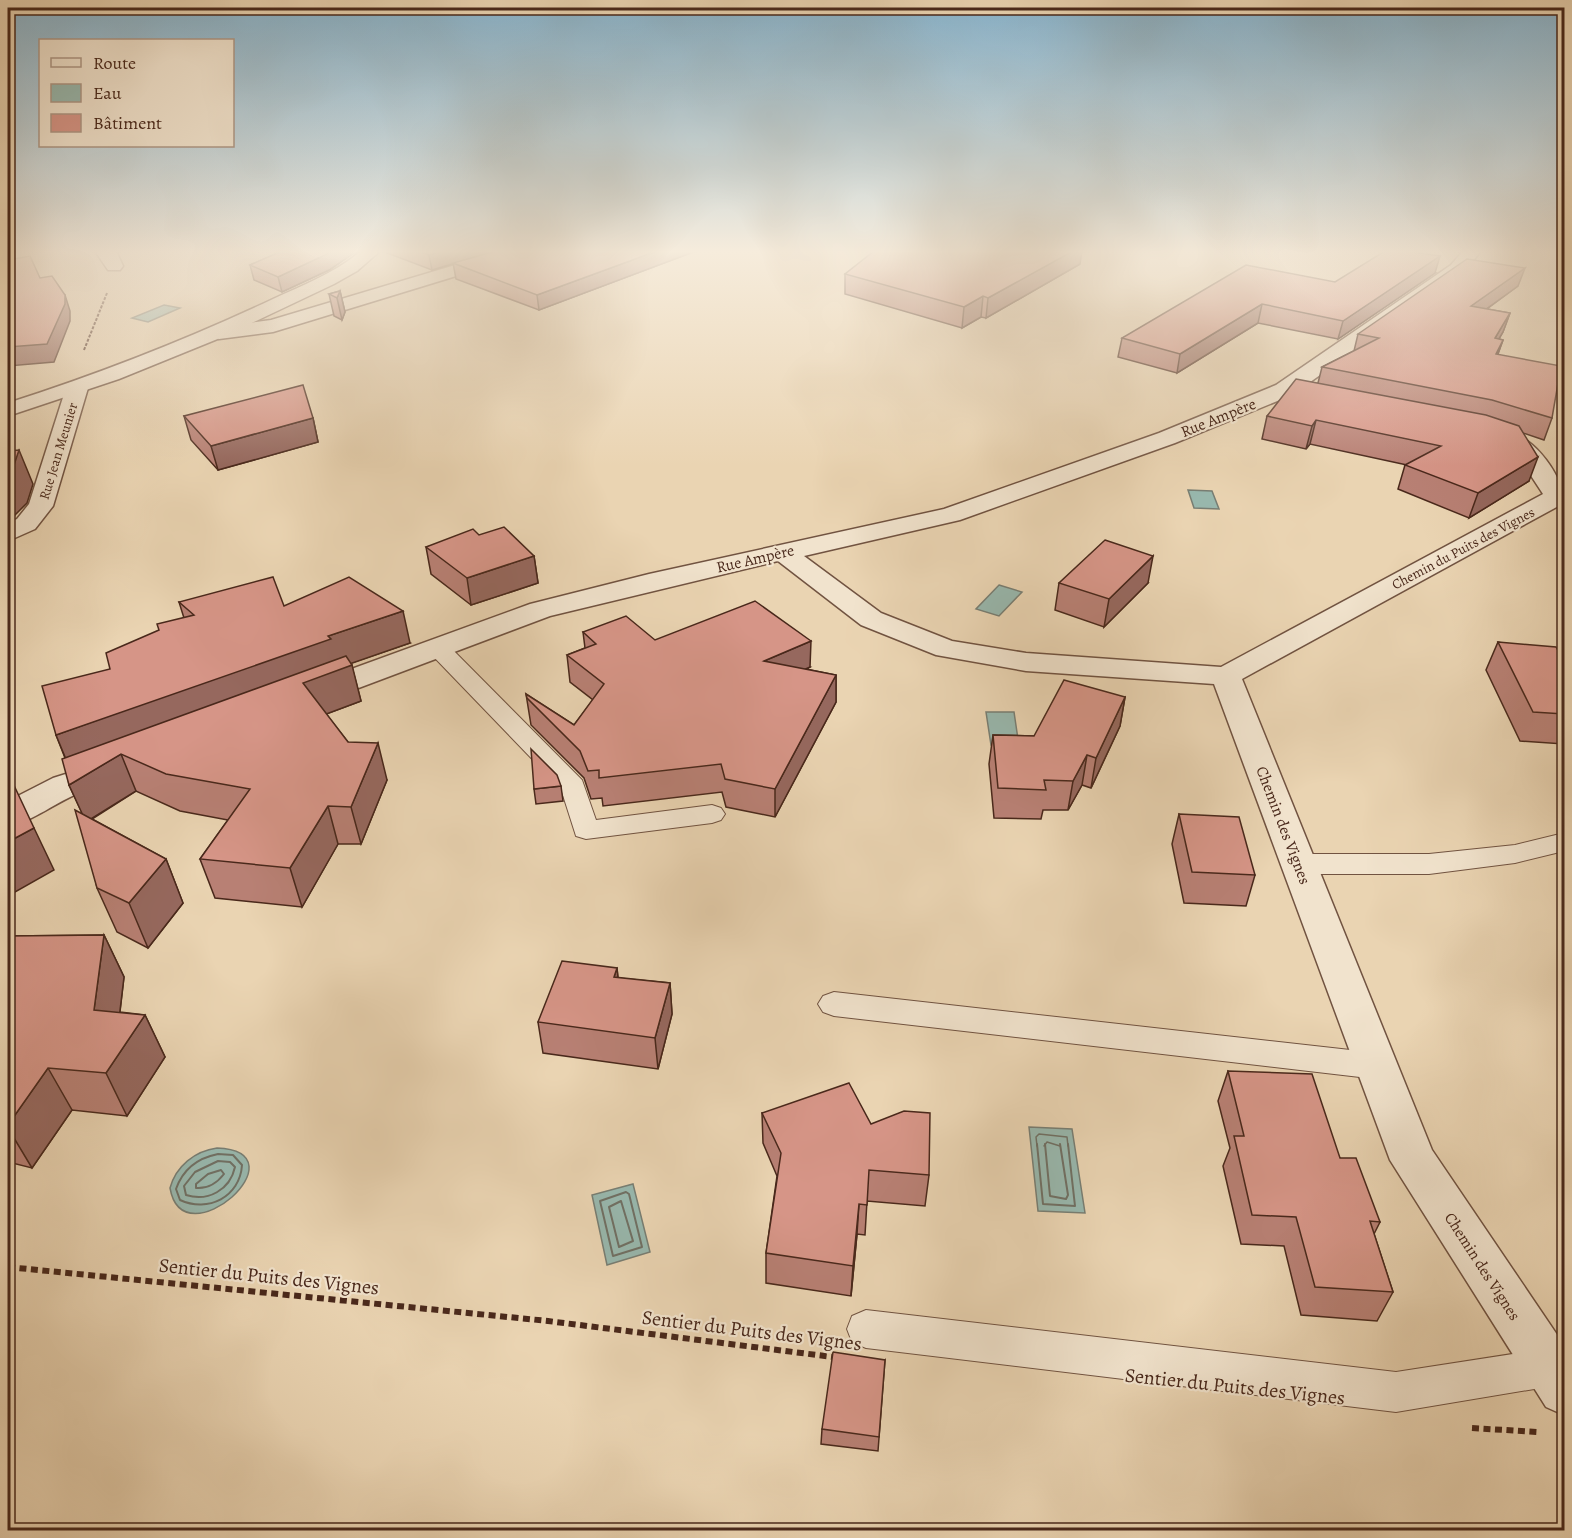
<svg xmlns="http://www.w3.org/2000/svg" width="1572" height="1538" font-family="Alegreya,serif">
<rect width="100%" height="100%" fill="#ead4b2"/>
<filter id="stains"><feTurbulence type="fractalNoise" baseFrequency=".00333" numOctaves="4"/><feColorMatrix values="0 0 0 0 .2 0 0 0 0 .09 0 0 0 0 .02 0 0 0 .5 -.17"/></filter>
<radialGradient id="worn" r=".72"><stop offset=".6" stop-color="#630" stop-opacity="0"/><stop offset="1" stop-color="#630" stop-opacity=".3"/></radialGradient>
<g fill="#98b8ae" stroke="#787e73" stroke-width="1.5">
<path d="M164,305L180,308L148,322L132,318Z"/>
<path d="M1188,490L1212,491L1219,509L1194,508Z"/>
<path d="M999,585L1022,592L999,616L976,609Z"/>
<path d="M986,712H1014L1019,746L991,745Z"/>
<path d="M1029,1127L1072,1129L1085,1213L1038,1211Z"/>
<path d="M217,1148C306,1152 183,1262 170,1188C176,1166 195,1151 217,1148Z"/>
<path d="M633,1184L650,1252L607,1265L592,1195Z"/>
</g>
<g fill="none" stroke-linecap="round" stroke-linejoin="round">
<g stroke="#707064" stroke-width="1.5">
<path d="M1037,1146L1036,1137L1039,1134L1067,1137L1068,1146"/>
<path d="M1044,1146L1047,1142L1060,1146"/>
</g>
<g stroke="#707064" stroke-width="2">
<path d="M1037,1144L1043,1204L1075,1206L1068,1144"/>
<path d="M1045,1144L1050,1196L1066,1199L1068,1195L1060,1144"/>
<path d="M218,1154L233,1155L242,1165C240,1197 208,1213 180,1200L176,1189C183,1169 198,1158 218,1154Z"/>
<path d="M218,1161L230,1162L235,1167C230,1190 208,1202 186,1195L184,1186L195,1172Z"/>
<path d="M221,1170L224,1174C217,1183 208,1189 196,1188V1184L208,1174Z"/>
<path d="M626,1192L629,1194L642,1247L613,1256L600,1201Z"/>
<path d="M621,1201L633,1241L619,1247L609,1207Z"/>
</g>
<g stroke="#715341" stroke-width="2">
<g id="service">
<path d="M438,641L446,643L582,780L596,820L712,805L721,808L725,814L721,820L712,823L586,839L576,836L561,789L430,653L427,648L430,643Z"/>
<path d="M1564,833V851L1515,863L1429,874H1299L1289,871L1285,864L1289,857L1299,854H1429L1515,845Z"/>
<path d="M834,992L1377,1053L1389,1057L1393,1066L1389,1075L1377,1079L834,1016L823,1012L818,1004L823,996Z"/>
<path d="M866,1310L1396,1372L1564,1346V1384L1396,1412L866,1348L852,1342L847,1329L852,1316Z"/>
</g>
</g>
<g stroke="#715341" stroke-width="3">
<g id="minor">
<path d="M95,251H116L123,266L120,270H108Z"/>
<path d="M502,251H528L525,255L273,332L219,339L209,333L219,327L271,320Z"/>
<path d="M1463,251H1481L1463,273L1292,395L1175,443L960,520L804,556L881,613L952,641L1026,653L1221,667L1543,494L1520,459L1491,437L1494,432C1526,424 1564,474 1564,503L1242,679L1432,1150L1564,1345V1415L1546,1407L1390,1160L1214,684L1026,671L936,655L861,625L778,561L550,616L324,701L313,703L302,701L298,694L302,687L530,604L649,574L944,509L1159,433L1276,385L1451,265Z"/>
<path d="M77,382L85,383L88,388L53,506L35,529L8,541V523L17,519L29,504L66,388L69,383Z"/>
<path d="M110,760L122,763L127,770C118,783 96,787 81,792C56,802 34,821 8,826V801L53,778Z"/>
</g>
</g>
<g stroke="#715341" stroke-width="3">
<path id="tertiary" d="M361,251H380L357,271L334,284L220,338L119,379L8,416V403C98,374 186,340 273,299C303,285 335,273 361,251Z"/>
</g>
<path stroke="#49281b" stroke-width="2" stroke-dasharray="3 1.5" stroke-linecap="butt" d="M84,350L107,293"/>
<g stroke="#49281b" stroke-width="6" stroke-dasharray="7 4.5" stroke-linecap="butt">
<path d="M8,1267L548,1321L833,1357"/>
<path d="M1472,1428L1537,1432"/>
</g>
<use href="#service" fill="#f1e3cd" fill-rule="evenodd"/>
<use href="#minor" fill="#f1e3cd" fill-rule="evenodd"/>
<use href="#tertiary" fill="#f1e3cd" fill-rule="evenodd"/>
</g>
<g fill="#b88074" stroke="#49281b" stroke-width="1.5">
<path d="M282,251H357L329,270L282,292L254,280L250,265Z"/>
<path d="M382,251H495L432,270Z"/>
<path d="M496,251H696L539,310L456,279L453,263Z"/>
<path d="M1080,264L986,318L981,317L962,328L845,294V274Z"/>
<path d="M1435,273L1338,339L1258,323L1177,373L1118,357L1122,338L1335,282Z"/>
<path d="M1518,286L1487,309L1510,313L1503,332L1499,339L1503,340L1498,354L1552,418L1544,440L1523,433L1529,481L1469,518L1398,489L1405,465H1407L1310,444L1306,449L1262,439L1267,416L1318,383L1322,367L1354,351L1358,334Z"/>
<path d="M340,291L345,312L342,320L334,316L329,294Z"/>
<path d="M184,416L313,418L318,442L218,470L191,440Z"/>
<path d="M479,535L534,556L538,583L471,605L431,574L426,547Z"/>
<path d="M1059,583H1148L1104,627L1055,610Z"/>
<path d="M179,602L284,606L410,643L351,663L361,701L326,714L348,742L387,780L361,844H338L302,907L215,898L200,859L228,820L180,811L136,791L92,819L166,859L183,903L148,948L117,932L97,888L82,813L69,785L65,758L56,735L159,630L184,618Z"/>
<path d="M583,632L655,640L810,667L806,669L836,675V702L775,817L726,807L722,792L603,806L602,798L591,799L584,778L531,725L526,694L574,725L593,700L570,682L567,655L585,648Z"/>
<path d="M1498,642L1564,661V744L1520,741L1486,670Z"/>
<path d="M1125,697L1120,726L1091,788L1082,785L1068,810H1043L1041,819L994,818L989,764L993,735L1034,736Z"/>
<path d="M561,786L563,801L536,804L534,789Z"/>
<path d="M1179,814L1255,875L1246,906L1184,903L1172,844Z"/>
<path d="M104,935L124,977L120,1012L145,1015L165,1057L127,1116L72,1110L32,1168L8,1162V936Z"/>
<path d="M617,968L618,978L670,983L672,1014L658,1069L543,1053L538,1022Z"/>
<path d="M1228,1071L1340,1158L1380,1222L1374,1234L1393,1292L1377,1321L1301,1315L1284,1246L1241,1244L1223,1166L1230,1148L1218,1101Z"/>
<path d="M762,1113L871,1124L929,1175L925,1206L867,1201L865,1235L857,1234L851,1296L766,1283V1253L777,1176L763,1143Z"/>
<path d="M885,1360L878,1451L821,1444L822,1429Z"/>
</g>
<g fill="#96685e" stroke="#49281b" stroke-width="1.5">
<path d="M332,251H357L329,270L282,292L278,277Z"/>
<path d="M443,251H495L432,270L429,255Z"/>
<path d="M657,251H696L539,310L537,295Z"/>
<path d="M1073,251H1082L1080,264L986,318L988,298Z"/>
<path d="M1440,256L1435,273L1338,339L1343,321Z"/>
<path d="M1525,268L1518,286L1464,325L1471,306Z"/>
<path d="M340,291L345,312L342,320L337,298Z"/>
<path d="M65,295L70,311V321L54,362L8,366V347Z"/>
<path d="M983,296L981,317L962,328L964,307Z"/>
<path d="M1262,304L1258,323L1177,373L1180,354Z"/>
<path d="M1510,313L1503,332L1488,357L1495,338Z"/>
<path d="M1503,340L1496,359V354Z"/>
<path d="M313,418L318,442L218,470L211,446Z"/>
<path d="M1316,420L1310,444L1306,449L1312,426Z"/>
<path d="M19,450L33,484L27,503L8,522V473Z"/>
<path d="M1538,457L1529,481L1469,518L1478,493Z"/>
<path d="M534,556L538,583L471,605L467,578Z"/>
<path d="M1153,556L1148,583L1104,627L1109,599Z"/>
<path d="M403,611L410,643L338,668L352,665L361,701L313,719L303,684L70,769L56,735L328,636Z"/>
<path d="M811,641L810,667L765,688L764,661Z"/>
<path d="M836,675V702L775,817V789Z"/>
<path d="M1125,697L1120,726L1091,788L1096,758Z"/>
<path d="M378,743L387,780L361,844L351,807Z"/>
<path d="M121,754L136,791L86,822L69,785Z"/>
<path d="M1087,755L1082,785L1068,810L1073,781Z"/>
<path d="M328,806L338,844L302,907L290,868Z"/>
<path d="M34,828L54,870L8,896V842Z"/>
<path d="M166,859L183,903L148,948L129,903Z"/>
<path d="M104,935L124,977L115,1052L94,1010Z"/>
<path d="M617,968L620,999L614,977Z"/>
<path d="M670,983L672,1014L658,1069L655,1038Z"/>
<path d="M145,1015L165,1057L127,1116L106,1073Z"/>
<path d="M48,1068L72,1110L32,1168L8,1128V1125Z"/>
<path d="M859,1204L857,1234L851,1296L853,1266Z"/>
</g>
<g fill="#d69587" stroke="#49281b" stroke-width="1.5">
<path d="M282,251H332L325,255L278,277L250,265Z"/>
<path d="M419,251H443L429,255Z"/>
<path d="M496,251H657L537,295L453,263Z"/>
<path d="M874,251H1073L988,298L983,296L964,307L845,274Z"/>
<path d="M1385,251H1404L1440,256L1343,321L1262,304L1180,354L1122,338L1246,265L1335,282Z"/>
<path d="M30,256L40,278L52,276L65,295V304L47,344L8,347V260Z"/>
<path d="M1467,259L1525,268L1471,306L1510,313L1495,338L1503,340L1496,354L1561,366L1552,418L1492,400L1322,367L1379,338L1358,334Z"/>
<path d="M340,291L337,298L329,294Z"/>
<path d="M1296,379L1486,415L1519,426L1538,457L1478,493L1405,465L1441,446L1316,420L1312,426L1267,416Z"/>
<path d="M303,385L313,418L211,446L184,416Z"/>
<path d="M19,450L13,468L8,473V451Z"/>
<path d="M504,527L534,556L467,578L426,547L473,529L479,535Z"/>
<path d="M1105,540L1153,556L1109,599L1059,583Z"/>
<path d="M273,577L284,606L349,577L403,611L328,636L331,639L56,735L42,686L110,669L106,653L159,630L157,624L194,615L179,602Z"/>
<path d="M755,601L811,641L764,661L836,675L775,789L725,779L721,764L599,778V770L588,771L580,751L527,698L526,694L574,725L604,684L567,655L596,644L583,632L626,616L655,640Z"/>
<path d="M1498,642L1556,647L1564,661V714L1533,712Z"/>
<path d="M346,656L352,665L303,683L348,742L378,743L351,807L328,806L290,868L200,859L250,789L166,774L121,754L69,785L62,759Z"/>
<path d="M1064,680L1125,697L1096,758L1087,755L1073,781L1044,780L1046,790L998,788L993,735L1034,736Z"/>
<path d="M531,749L557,775L561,786L534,789Z"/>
<path d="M11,779L34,828L8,842V780Z"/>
<path d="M75,810L166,859L129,903L97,888Z"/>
<path d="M1179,814L1239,817L1255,875L1192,872Z"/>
<path d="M104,935L94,1010L145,1015L106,1073L48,1068L8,1125V936Z"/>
<path d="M562,961L617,968L614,977L670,983L655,1038L538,1022Z"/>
<path d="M1228,1071L1312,1074L1340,1158H1356L1380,1222L1370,1221L1393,1292L1315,1287L1296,1217L1252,1215L1234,1136H1244Z"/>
<path d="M849,1083L871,1124L904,1111L930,1113L929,1175L869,1170L867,1205L859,1204L853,1266L766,1253L781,1153L762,1113Z"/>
<path d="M833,1352L885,1360L879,1437L822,1429Z"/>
</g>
<linearGradient id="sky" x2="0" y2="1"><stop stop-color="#88b6d1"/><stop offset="0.54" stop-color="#f6ecdc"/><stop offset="1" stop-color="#f6ecdc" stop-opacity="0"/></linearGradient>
<rect width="1572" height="466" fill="url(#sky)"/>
<g text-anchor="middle" stroke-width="4.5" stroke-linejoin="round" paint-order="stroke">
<g font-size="14" fill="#49281b" stroke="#f1e3cd">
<text transform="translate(58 451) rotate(-73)" y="5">Rue Jean Meunier</text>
<text transform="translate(1463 548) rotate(-28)" y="5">Chemin du Puits des Vignes</text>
</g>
<g font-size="16" fill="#49281b" stroke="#f1e3cd">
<text transform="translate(1218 417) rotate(-22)" y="6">Rue Ampère</text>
<text transform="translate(755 558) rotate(-13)" y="6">Rue Ampère</text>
<text transform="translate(1284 825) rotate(69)" y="6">Chemin des Vignes</text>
<text transform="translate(1483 1266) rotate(57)" y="6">Chemin des Vignes</text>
</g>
<g font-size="20" fill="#49281b" stroke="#f1e3cd">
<text transform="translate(269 1276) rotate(6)" y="7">Sentier du Puits des Vignes</text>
<text transform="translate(752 1330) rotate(7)" y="7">Sentier du Puits des Vignes</text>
<text transform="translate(1235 1386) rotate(6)" y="7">Sentier du Puits des Vignes</text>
</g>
</g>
<rect width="1572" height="1538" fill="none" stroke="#ead4b2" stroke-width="30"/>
<rect x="9" y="9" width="1554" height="1520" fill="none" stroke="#49281b" stroke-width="3"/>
<rect x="15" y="15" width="1542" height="1508" fill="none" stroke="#49281b" stroke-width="1.5"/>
<rect x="39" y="39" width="195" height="108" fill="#f1e3cd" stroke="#ae9886" stroke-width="1.5"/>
<rect x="51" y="58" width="30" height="9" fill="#f1e3cd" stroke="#ae9886" stroke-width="1.5"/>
<text x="93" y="69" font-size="18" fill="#49281b">Route</text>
<rect x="51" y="84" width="30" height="18" fill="#98b8ae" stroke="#ae9886" stroke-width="1.5"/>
<text x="93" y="99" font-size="18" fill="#49281b">Eau</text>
<rect x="51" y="114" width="30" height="18" fill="#d69587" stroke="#ae9886" stroke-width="1.5"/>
<text x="93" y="129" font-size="18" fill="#49281b">Bâtiment</text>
<rect width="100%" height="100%" filter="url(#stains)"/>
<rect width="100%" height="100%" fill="url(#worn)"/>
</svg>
